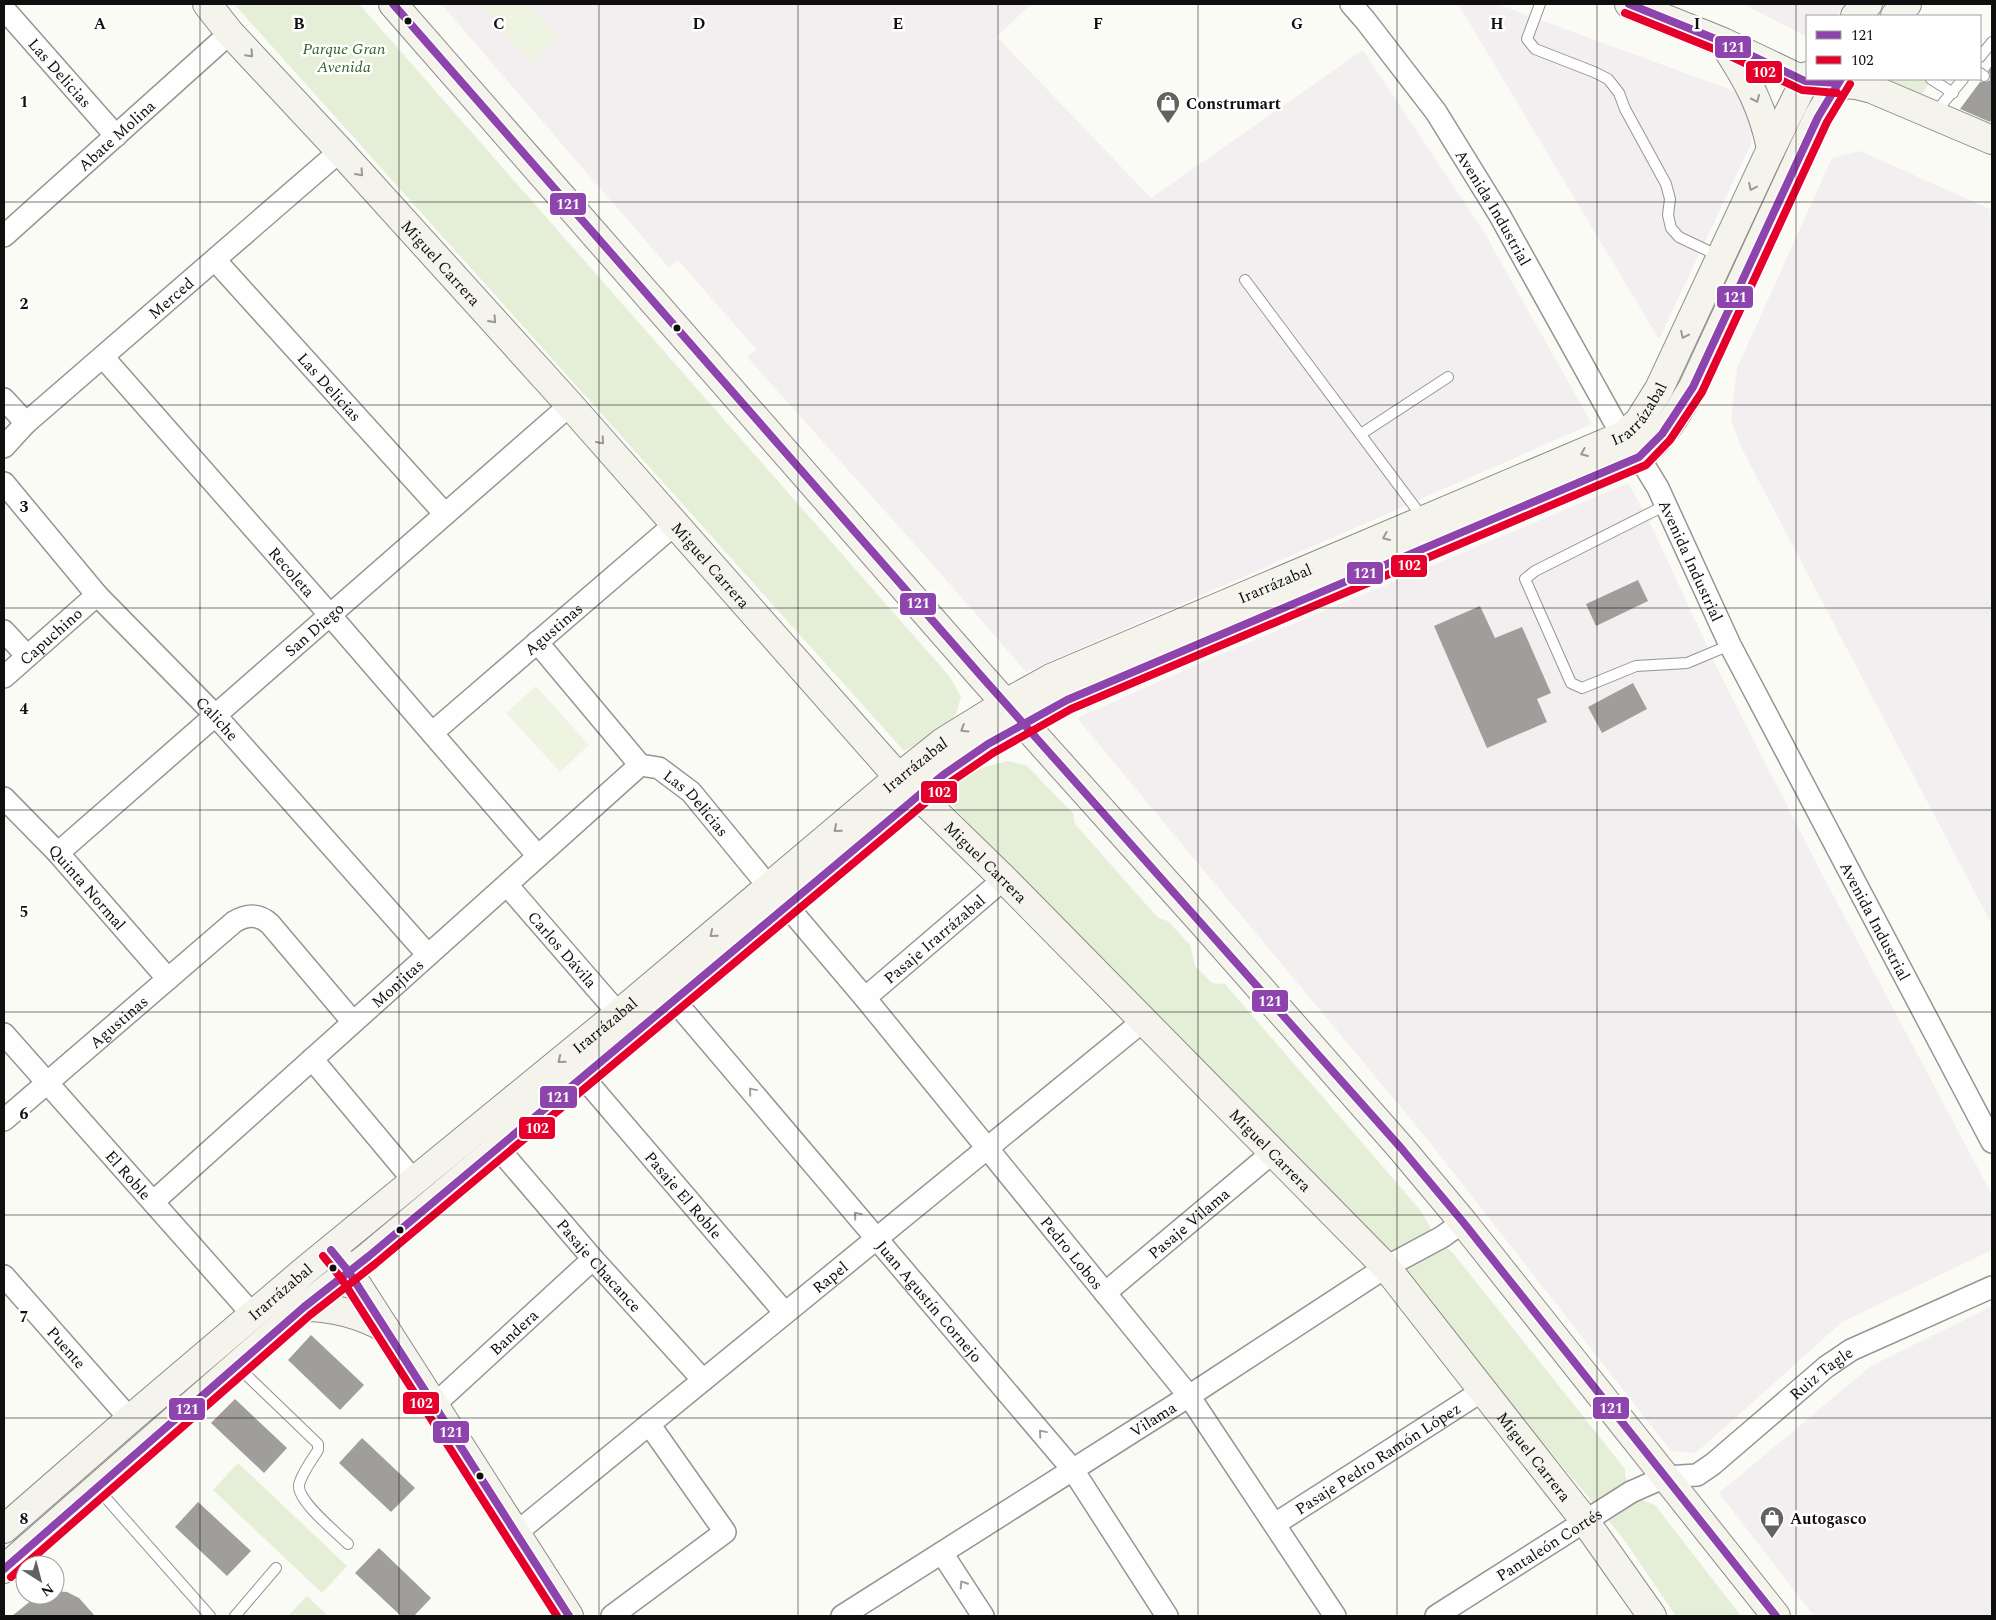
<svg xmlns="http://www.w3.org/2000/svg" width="1996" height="1620" font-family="Spectral,serif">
<rect width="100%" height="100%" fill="#fbfbf6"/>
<g fill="#f3eff1">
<path d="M441,4H1031L997,37L1151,198L1363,50L1481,227L1592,424L1026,672L934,566L747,357L756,349L678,260L669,268Z"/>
<path d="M1458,4H1497L1745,95L1752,129L1751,144L1659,339Z"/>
<path d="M1743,4H1847L1835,16H1807V37Z"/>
<path d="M1860,151L1992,210V925L1742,449L1731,420L1737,368L1832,158Z"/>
<path d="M1628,483L1646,514L1720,674L1822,874L1992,1195V1250L1842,1322L1696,1453L1671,1451L1428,1140L1077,718L1212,658Z"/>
<path d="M1992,1306V1616H1814L1719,1493L1871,1366Z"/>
</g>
<g fill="#e5efd7">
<path d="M234,4H359L950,677L961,697L956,714L945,728L904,751Z"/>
<path d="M1875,79H1926L1930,81L1920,98Z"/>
<path d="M1007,761L1026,765L1073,813L1075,824L1158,918L1168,921L1190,945L1195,966L1212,983L1225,984L1421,1211L1438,1241L1453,1253L1625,1469V1477L1644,1501L1655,1505L1741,1616H1676L1622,1537L1391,1263L1148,1016L945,798L951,784L975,770Z"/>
<path d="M238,1463L347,1566L322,1593L213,1490Z"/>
<path d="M307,1596L328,1616H288Z"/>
</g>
<g fill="#eef4e1">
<path d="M488,4H529L559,38L530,64L482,8Z"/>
<path d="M536,686L589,745L560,772L506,713Z"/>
</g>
<g fill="#9f9e9b">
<path d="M1992,65V119L1990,122L1960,109L1980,82H1986L1990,80V74L1988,71Z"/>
<path d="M1638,580L1648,601L1596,626L1586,604Z"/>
<path d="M1480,606L1495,638L1522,627L1551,693L1537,699L1547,722L1487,748L1434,626Z"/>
<path d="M1633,683L1647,709L1602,733L1588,707Z"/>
<path d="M311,1335L364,1385L340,1410L288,1360Z"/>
<path d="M235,1399L287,1448L264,1473L211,1423Z"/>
<path d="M362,1438L415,1488L391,1512L339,1463Z"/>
<path d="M198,1502L251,1551L227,1576L175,1527Z"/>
<path d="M379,1548L431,1598L414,1616H401L355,1573Z"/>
<path d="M55,1591L67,1592L79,1598L95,1616H12L38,1595H55Z"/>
</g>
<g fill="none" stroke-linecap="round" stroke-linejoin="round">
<g stroke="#959593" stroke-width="12">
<g id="lane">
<path d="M1540,4L1527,39L1535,49L1594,72L1608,79L1619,93L1625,109L1666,184L1670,199L1668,215L1671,228L1679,237L1719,256"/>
<path d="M1980,57L1992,42"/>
<path d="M1980,73L1984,76"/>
<path d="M1931,79L1953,93"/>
<path d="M1934,114L1963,79"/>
<path d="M1245,280L1423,518"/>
<path d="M1361,434L1448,377"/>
<path d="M1666,505L1535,571L1525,579L1571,683L1582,688L1636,666L1687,663L1730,645"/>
<path d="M237,1366L318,1444V1450C312,1460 301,1474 299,1485C297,1501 336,1532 348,1544"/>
<path d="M97,1488L210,1616"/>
<path d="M235,1616L276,1568"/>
</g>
</g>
<g stroke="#959593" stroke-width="24">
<g id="street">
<path id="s1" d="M1351,4L1365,20L1436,112L1499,214L1614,421L1639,457L1658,488L1730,645L1992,1142"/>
<path id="s2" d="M4,9L116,136"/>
<path id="s3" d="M4,236L230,33"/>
<path id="s4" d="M215,260L445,514"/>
<path id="s5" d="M103,357L330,615L538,856"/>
<path d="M4,399L26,423"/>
<path id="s6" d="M4,447L26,423L340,151"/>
<path id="s7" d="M4,483L97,595L216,716L428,955"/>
<path d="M4,631L27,656"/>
<path id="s8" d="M537,642L640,765L659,768L691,792L769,887"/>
<path id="s9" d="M4,677L97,595"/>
<path id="s10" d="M432,733L675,524"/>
<path id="s11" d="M4,798L58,853L168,979"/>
<path id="s12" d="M58,853L570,405"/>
<path id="s13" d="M507,885L618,1013"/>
<path id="s14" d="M787,906L865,998L1189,1396L1335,1616"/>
<path id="s15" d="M865,998L1004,879"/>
<path id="s16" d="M674,1000L1073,1470L1167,1616"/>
<path id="s17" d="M4,1034L253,1315"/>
<path d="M312,1059L414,1181"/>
<path id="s18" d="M583,1077L785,1313"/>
<path id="s19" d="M4,1120L234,922C247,914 259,914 270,924L353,1022"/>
<path id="s20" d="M498,1148L593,1259L703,1380"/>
<path id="s21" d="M153,1202L640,765"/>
<path id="s22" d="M4,1276L130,1419"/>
<path id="s23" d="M1105,1293L1272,1153"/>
<path id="s24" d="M434,1405L593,1259"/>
<path id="s25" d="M1275,1524L1482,1391"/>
<path id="s26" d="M516,1533L1143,1021"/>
<path d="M942,1553L983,1616"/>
<path d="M612,1616L725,1532L649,1424"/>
<path id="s27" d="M842,1616L1189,1396L1386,1267L1442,1237L1463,1222"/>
<path id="s28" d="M1436,1616L1631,1492L1665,1477L1697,1475L1713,1464L1826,1367L1851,1350L1992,1287"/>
</g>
</g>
<g stroke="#8c8c8a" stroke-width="30">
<g id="secondary">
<path id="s29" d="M207,4L230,33L340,151L570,405L892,770L1004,879L1386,1267L1585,1521L1652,1616"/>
<path d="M393,4L982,677L1200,920L1401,1148L1463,1222L1776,1616"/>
<path d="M1629,4L1723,42L1805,81L1856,85L1872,89L1992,140"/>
<path d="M1855,16L1868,4"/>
<path d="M1895,16L1907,4"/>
<path d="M1724,44C1747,79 1763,107 1771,149"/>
<path d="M338,1258L349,1272L569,1616"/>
<path d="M304,1307C334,1307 359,1314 385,1328"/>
<path id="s30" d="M4,1529L130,1419L303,1272L629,1005L899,777L943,742L1006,703L1051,678L1624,435L1639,421L1659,389L1771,149L1807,76"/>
<path d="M4,1569L304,1307L369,1256L943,775C982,745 1024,723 1067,700L1639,457C1663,438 1677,414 1693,387L1818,117L1841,79"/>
</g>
</g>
<use href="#lane" stroke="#fefefe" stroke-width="10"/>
<use href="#street" stroke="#fefefe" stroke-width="21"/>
<use href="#secondary" stroke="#f4f3ec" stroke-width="28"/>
<g stroke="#fff" stroke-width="11">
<g id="bus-1">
<path d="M393,4L982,677L1401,1148L1463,1222L1776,1616"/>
<path d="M1629,4L1723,42L1805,81L1838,83"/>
<path d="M331,1250L349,1272L569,1616"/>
<path d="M4,1569L304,1307L369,1256L943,775L988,744L1067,700L1639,457L1662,434L1693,387L1818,117L1841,79"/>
</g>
</g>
<g stroke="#fff" stroke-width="11">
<g id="bus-2">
<path d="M1625,13L1719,51L1802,90L1837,93"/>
<path d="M323,1256L341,1278L557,1616"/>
<path d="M11,1577L310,1315L375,1264L949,783L993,753L1071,709L1646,465L1670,440L1702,392L1827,122L1850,84"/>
</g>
</g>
<use href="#bus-1" stroke="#8e44ad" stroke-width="8"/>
<use href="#bus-2" stroke="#e4002b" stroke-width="8"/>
</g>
<defs><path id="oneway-chevron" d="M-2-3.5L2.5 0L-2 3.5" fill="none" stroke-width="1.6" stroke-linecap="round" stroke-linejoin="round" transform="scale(1.25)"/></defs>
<g stroke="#989894">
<use href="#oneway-chevron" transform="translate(250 54) rotate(47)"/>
<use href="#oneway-chevron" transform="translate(1756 99) rotate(66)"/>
<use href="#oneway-chevron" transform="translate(360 173) rotate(48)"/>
<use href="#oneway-chevron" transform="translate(1752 187) rotate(115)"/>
<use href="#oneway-chevron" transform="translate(493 320) rotate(48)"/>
<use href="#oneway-chevron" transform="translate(1684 335) rotate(115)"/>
<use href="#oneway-chevron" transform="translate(601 441) rotate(49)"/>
<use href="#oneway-chevron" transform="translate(1584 453) rotate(157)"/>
<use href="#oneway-chevron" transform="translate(1386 537) rotate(157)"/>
<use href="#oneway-chevron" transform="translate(964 729) rotate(148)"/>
<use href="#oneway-chevron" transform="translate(837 829) rotate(140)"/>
<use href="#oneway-chevron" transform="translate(713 934) rotate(140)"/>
<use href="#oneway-chevron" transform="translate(561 1060) rotate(141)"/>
</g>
<g stroke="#9e9e9e">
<use href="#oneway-chevron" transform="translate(752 1091) rotate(-130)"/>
<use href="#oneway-chevron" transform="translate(857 1215) rotate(-130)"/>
<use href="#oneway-chevron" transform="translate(1042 1433) rotate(-130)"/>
<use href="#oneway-chevron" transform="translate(963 1584) rotate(-123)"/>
</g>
<path fill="none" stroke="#0f0f0f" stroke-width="1" stroke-opacity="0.55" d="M200,4V1616M399,4V1616M599,4V1616M798,4V1616M998,4V1616M1198,4V1616M1397,4V1616M1597,4V1616M1796,4V1616M4,202H1992M4,405H1992M4,608H1992M4,810H1992M4,1012H1992M4,1215H1992M4,1418H1992"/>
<defs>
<g id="shop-pin" transform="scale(1.25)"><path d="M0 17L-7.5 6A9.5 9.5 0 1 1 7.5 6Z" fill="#626260" stroke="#fff"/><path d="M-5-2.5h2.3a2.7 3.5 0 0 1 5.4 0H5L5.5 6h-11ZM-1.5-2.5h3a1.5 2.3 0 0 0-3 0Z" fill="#fff"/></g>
</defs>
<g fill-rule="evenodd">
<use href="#shop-pin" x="1168" y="103"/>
<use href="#shop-pin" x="1772" y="1518"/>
</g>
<g fill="#0f0f0f" stroke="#fff" stroke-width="2">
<circle cx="408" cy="21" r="4.5"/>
<circle cx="677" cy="328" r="4.5"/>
<circle cx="400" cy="1230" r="4.5"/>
<circle cx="333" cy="1268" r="4.5"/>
<circle cx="480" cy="1476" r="4.5"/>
</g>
<g text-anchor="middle" stroke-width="5" stroke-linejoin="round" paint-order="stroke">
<g font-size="16" font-style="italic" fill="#316225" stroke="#fff">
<text x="344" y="54">Parque Gran<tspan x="344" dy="18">Avenida</tspan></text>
</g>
<g font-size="16" fill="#0f0f0f" stroke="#fff">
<text dy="6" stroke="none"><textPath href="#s2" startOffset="85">Las Delicias</textPath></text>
<text dy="6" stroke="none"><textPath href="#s3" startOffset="151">Abate Molina</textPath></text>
<text dy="6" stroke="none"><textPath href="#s1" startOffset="249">Avenida Industrial</textPath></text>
<text dy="6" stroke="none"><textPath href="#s29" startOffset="349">Miguel Carrera</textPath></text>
<text dy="6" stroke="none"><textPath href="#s6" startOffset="224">Merced</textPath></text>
<text dy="6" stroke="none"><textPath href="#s4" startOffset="171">Las Delicias</textPath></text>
<text dy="6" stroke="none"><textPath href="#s30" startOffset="1999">Irarrázabal</textPath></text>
<text dy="6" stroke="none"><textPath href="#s1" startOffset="654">Avenida Industrial</textPath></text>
<text dy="6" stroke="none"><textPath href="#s29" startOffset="754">Miguel Carrera</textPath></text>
<text dy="6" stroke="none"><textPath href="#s5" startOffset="286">Recoleta</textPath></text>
<text dy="6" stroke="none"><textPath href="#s30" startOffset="1594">Irarrázabal</textPath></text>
<text dy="6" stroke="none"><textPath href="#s12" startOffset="340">San Diego</textPath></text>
<text dy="6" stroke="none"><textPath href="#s10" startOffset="160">Agustinas</textPath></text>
<text dy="6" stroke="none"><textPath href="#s9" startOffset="62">Capuchino</textPath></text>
<text dy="6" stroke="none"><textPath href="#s7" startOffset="318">Caliche</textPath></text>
<text dy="6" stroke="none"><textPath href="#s30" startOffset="1189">Irarrázabal</textPath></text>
<text dy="6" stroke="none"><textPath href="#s8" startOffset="231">Las Delicias</textPath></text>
<text dy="6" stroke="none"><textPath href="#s29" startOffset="1159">Miguel Carrera</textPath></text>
<text dy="6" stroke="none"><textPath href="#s11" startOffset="122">Quinta Normal</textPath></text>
<text dy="6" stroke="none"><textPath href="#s1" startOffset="1059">Avenida Industrial</textPath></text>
<text dy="6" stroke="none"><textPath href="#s15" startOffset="91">Pasaje Irarrázabal</textPath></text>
<text dy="6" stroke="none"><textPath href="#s13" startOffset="85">Carlos Dávila</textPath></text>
<text dy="6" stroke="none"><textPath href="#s21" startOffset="328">Monjitas</textPath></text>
<text dy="6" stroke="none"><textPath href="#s19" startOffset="151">Agustinas</textPath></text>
<text dy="6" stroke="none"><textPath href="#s30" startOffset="784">Irarrázabal</textPath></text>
<text dy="6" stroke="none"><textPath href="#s29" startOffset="1564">Miguel Carrera</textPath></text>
<text dy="6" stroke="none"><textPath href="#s17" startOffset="188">El Roble</textPath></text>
<text dy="6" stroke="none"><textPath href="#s18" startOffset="155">Pasaje El Roble</textPath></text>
<text dy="6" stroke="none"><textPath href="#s23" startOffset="109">Pasaje Vilama</textPath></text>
<text dy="6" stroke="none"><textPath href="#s14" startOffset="449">Pedro Lobos</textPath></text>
<text dy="6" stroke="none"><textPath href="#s20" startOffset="155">Pasaje Chacance</textPath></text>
<text dy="6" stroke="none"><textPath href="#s26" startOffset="405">Rapel</textPath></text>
<text dy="6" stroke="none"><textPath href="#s30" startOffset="364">Irarrázabal</textPath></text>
<text dy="6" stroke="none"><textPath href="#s16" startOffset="395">Juan Agustín Cornejo</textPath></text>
<text dy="6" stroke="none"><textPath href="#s24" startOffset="108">Bandera</textPath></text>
<text dy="6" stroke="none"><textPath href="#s22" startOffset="95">Puente</textPath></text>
<text dy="6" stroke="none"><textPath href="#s28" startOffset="461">Ruiz Tagle</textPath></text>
<text dy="6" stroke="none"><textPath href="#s27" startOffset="368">Vilama</textPath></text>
<text dy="6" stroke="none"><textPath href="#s29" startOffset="1969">Miguel Carrera</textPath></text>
<text dy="6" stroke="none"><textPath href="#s25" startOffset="122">Pasaje Pedro Ramón López</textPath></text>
<text dy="6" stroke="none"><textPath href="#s28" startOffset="134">Pantaleón Cortés</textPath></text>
</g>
<g font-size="16" font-weight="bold" fill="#0f0f0f" stroke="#fff" text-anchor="start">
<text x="1186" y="109">Construmart</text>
<text x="1790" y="1524">Autogasco</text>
</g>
</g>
<g font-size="16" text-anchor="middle" font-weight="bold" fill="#0f0f0f" stroke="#fff" stroke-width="5" stroke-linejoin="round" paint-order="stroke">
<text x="100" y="29">A</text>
<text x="299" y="29">B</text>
<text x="499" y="29">C</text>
<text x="699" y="29">D</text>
<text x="898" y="29">E</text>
<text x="1098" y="29">F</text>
<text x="1297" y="29">G</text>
<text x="1497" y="29">H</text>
<text x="1697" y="29">I</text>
<text x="24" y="107">1</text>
<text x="24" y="309">2</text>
<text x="24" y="512">3</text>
<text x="24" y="714">4</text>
<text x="24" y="917">5</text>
<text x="24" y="1119">6</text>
<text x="24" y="1322">7</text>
<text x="24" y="1524">8</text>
</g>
<g stroke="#fff" stroke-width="2">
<rect x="1714" y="35" width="38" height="24" rx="5" fill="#8e44ad"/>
<rect x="1745" y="60" width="38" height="24" rx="5" fill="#e4002b"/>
<rect x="549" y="192" width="38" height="24" rx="5" fill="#8e44ad"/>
<rect x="1716" y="285" width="38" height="24" rx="5" fill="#8e44ad"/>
<rect x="1390" y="554" width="38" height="24" rx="5" fill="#e4002b"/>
<rect x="1346" y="561" width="38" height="24" rx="5" fill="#8e44ad"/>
<rect x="899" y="592" width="38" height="24" rx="5" fill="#8e44ad"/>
<rect x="920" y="780" width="38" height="24" rx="5" fill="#e4002b"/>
<rect x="1251" y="989" width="38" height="24" rx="5" fill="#8e44ad"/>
<rect x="539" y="1085" width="39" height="24" rx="5" fill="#8e44ad"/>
<rect x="518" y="1116" width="38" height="24" rx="5" fill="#e4002b"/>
<rect x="402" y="1391" width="38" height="24" rx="5" fill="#e4002b"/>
<rect x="1592" y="1396" width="38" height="24" rx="5" fill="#8e44ad"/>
<rect x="168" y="1397" width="38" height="24" rx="5" fill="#8e44ad"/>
<rect x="432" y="1420" width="38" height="24" rx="5" fill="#8e44ad"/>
</g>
<g font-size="14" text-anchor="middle" font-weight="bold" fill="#fff">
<text x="1733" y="52">121</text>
<text x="1764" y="77">102</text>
<text x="568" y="209">121</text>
<text x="1735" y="302">121</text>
<text x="1409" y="570">102</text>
<text x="1365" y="578">121</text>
<text x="918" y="608">121</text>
<text x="939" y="797">102</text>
<text x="1270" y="1006">121</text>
<text x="558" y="1102">121</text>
<text x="537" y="1133">102</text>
<text x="421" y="1408">102</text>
<text x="1611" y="1413">121</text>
<text x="187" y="1414">121</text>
<text x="451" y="1437">121</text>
</g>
<rect width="1996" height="1620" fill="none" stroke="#0f0f0f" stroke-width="10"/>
<rect x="1806" y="15" width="175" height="65" fill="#ffffff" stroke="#9f9f9f"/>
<rect x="1816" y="31" width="25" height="8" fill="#8e44ad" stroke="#9f9f9f"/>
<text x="1851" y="40" font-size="15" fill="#0f0f0f">121</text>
<rect x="1816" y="56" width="25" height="8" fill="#e4002b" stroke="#9f9f9f"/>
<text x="1851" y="65" font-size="15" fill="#0f0f0f">102</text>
<g transform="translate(40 1580) rotate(144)"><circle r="24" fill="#ffffff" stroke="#9f9f9f"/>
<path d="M0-4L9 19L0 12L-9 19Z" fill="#626260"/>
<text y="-8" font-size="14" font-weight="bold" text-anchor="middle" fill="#0f0f0f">N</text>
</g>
</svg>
